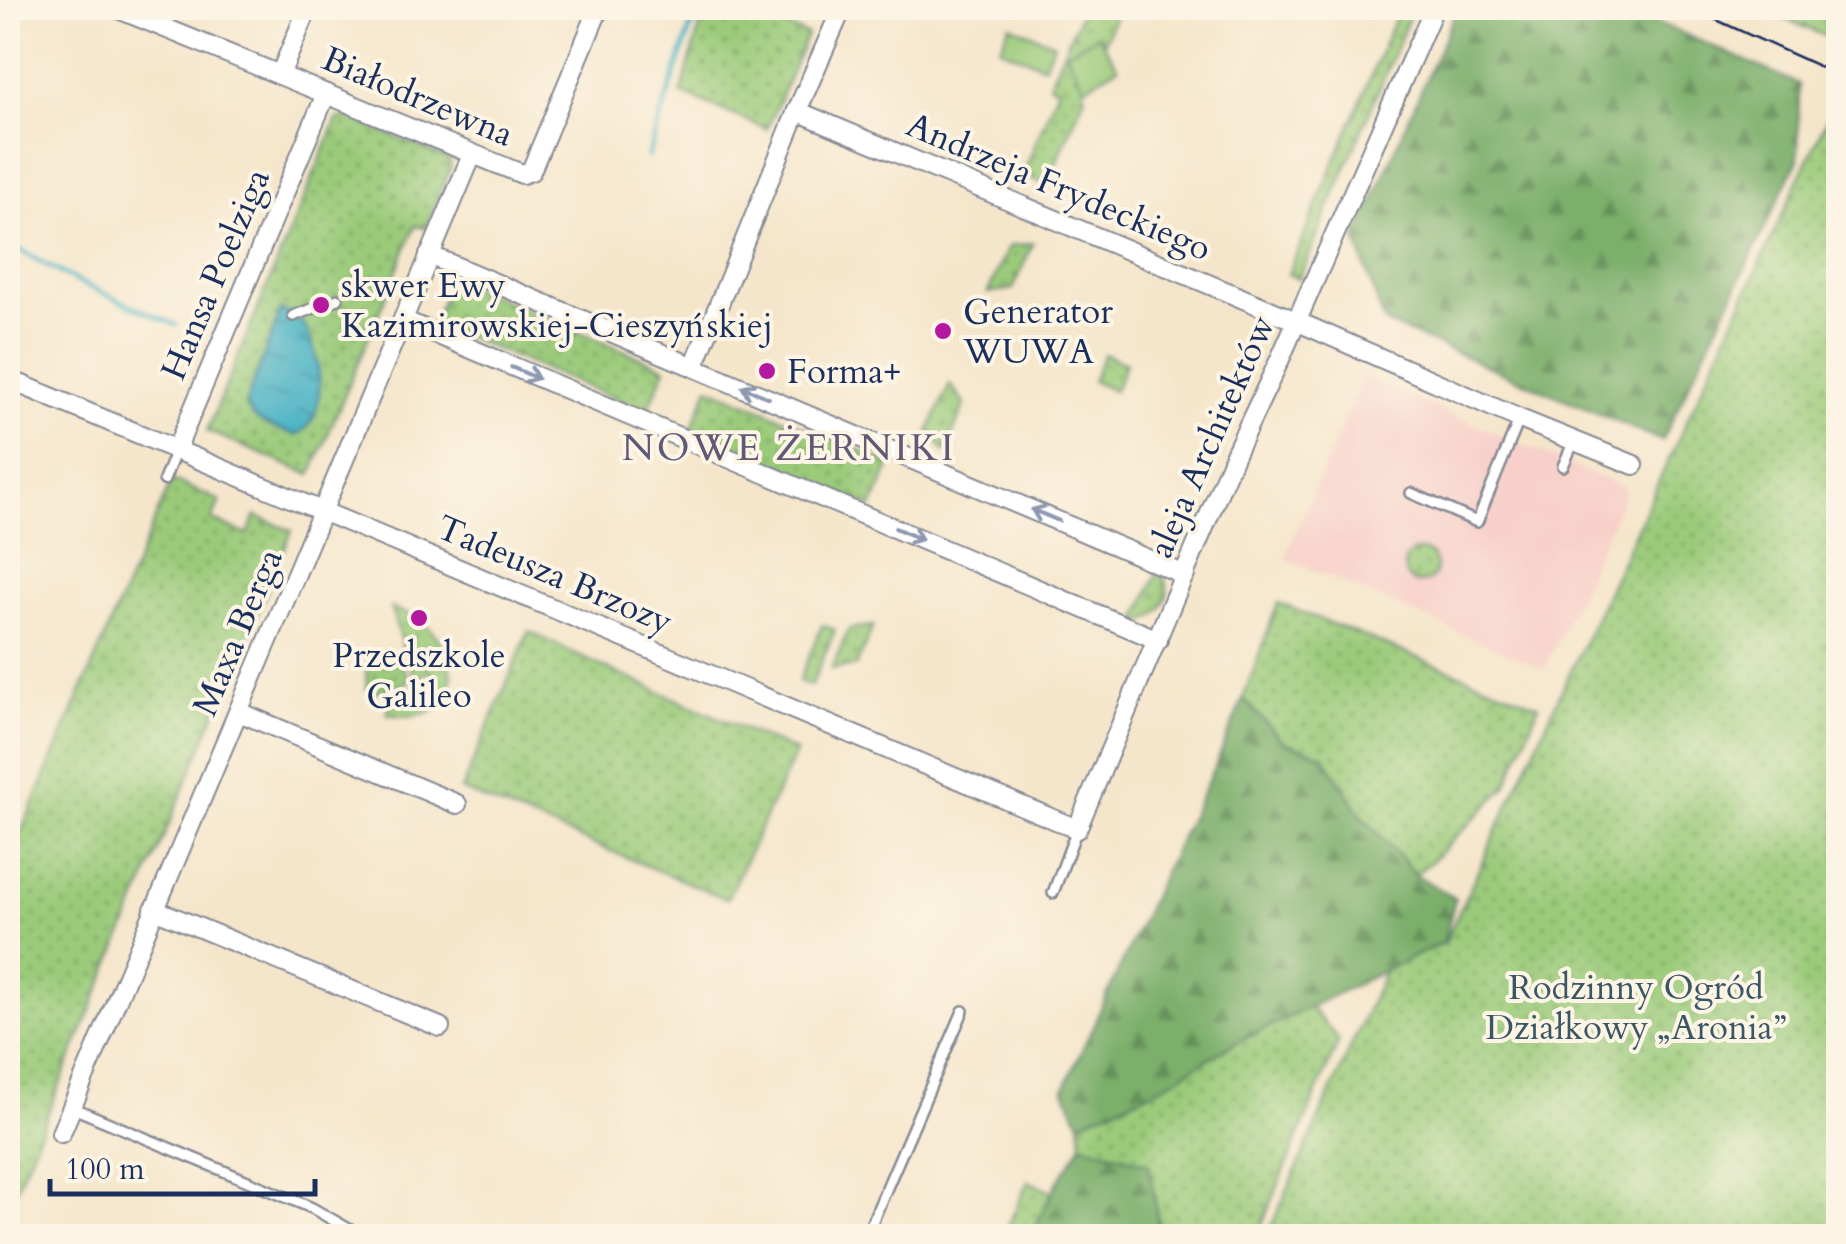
<svg xmlns="http://www.w3.org/2000/svg" width="1846" height="1244" font-family="Cardo,serif">
<defs>
<pattern id="green-dots" width="8" height="8" patternUnits="userSpaceOnUse" patternTransform="scale(2.5)"><rect width="8" height="8" fill="#9bcb7a"/><path d="M2 2h.1M6 6h.1" fill="none" stroke="#7ea567" stroke-width="1.8" stroke-linecap="round"/></pattern>
<pattern id="forest-firs" width="22" height="20" patternUnits="userSpaceOnUse" patternTransform="scale(2.5)"><rect width="22" height="20" fill="#7caf6a"/><path d="M5 1l3.5 6h-7zM16 11l3.5 6h-7z" fill="#658f5a"/></pattern>
<pattern id="water-ripples" width="26" height="14" patternUnits="userSpaceOnUse" patternTransform="scale(2.5)"><rect width="26" height="14" fill="#45b1c3"/><path d="M2 4q2-2 4 0t4 0M15 11q2-2 4 0t4 0" fill="none" stroke="#3990a2"/></pattern>
</defs>
<rect width="100%" height="100%" fill="#fcf5e5"/>
<filter id="ink" filterUnits="userSpaceOnUse"><feTurbulence type="fractalNoise" baseFrequency=".01" numOctaves="2"/><feDisplacementMap in="SourceGraphic" scale="20" xChannelSelector="R" yChannelSelector="G"/><feConvolveMatrix kernelMatrix="1 2 1 2 8 2 1 2 1" color-interpolation-filters="sRGB"/></filter>
<filter id="wash" filterUnits="userSpaceOnUse"><feTurbulence type="fractalNoise" baseFrequency=".0048" numOctaves="4" result="noise"/><feDisplacementMap in="SourceGraphic" scale="40" xChannelSelector="R" yChannelSelector="G"/><feGaussianBlur stdDeviation="2.25" result="paint"/><feColorMatrix in="noise" values="0 0 0 0 0 0 0 0 0 0 0 0 0 0 0 0 0 1.4 0 .05"/><feComposite in="paint" operator="in"/></filter>
<g filter="url(#wash)">
<rect width="100%" height="100%" fill="#f5e6cb"/>
<path fill="#f7d0c9" d="M1363,377L1627,489L1544,669L1285,558Z"/>
<g fill="url(#green-dots)" stroke="#5b7d6c" stroke-width="2.5" fill-rule="evenodd">
<path d="M705,8H743L807,35L767,129L681,93Z"/>
<path d="M1083,8H1118L1104,43L1099,35L1066,53L1085,87L1083,93L1085,96L1047,185L1023,174L1058,88L1049,84Z"/>
<path d="M1399,8H1413L1299,279L1288,274Z"/>
<path d="M1761,8H1796L1838,25V42Z"/>
<path d="M1831,110L1838,113V1236H1267L1385,970L1445,942Z"/>
<path d="M348,117L449,159L451,167L426,228L415,226L311,475L207,431L337,119ZM281,310L293,316L296,320L308,427L296,435L246,408V402Z"/>
<path d="M1033,243L1013,289L988,293L1008,247Z"/>
<path d="M451,278L666,368L647,412L433,323Z"/>
<path d="M1104,354L1126,363L1114,391L1092,381Z"/>
<path d="M950,384L965,404L945,452L929,431Z"/>
<path d="M709,387L891,464L872,507L691,430Z"/>
<path d="M172,480L220,501L212,520L247,535L256,516L292,531L8,1208V863Z"/>
<circle cx="1420" cy="567" r="16"/>
<path d="M1158,571C1162,575 1166,579 1167,586C1169,605 1153,622 1136,623Z"/>
<path d="M1278,603L1539,705L1506,787L1431,862L1415,874L1362,816L1323,755L1284,742L1243,699Z"/>
<path d="M391,608C399,611 407,613 414,617C467,648 469,729 388,714L389,694C404,690 418,689 431,683L432,678L429,670L416,681L403,648Z"/>
<path d="M822,625L835,630L811,686L799,681Z"/>
<path d="M873,626L856,666L832,669L849,629Z"/>
<path d="M529,631L581,657L796,752L727,899L461,790Z"/>
<path d="M374,653C389,661 408,661 408,682L374,693L367,689L366,667Z"/>
<path d="M1310,1007L1339,1040L1257,1236H1160L1149,1164L1082,1144L1080,1122L1156,1090L1231,1045Z"/>
<path d="M1028,1181L1052,1192L1032,1236H1004Z"/>
</g>
<g fill="url(#forest-firs)" stroke="#4c6f64" stroke-width="2.5">
<path d="M1457,8H1606L1659,23L1799,84L1798,159L1662,441L1384,322L1356,239Z"/>
<path d="M1243,699L1284,742L1323,755L1362,816L1415,874L1455,899L1444,942L1231,1045L1156,1090L1080,1122L1064,1089L1155,891L1216,764Z"/>
<path d="M1082,1144L1149,1164L1160,1236H1032L1055,1186Z"/>
</g>
<g fill="#9bcb7a" stroke="#5b7d6c" stroke-width="2.5">
<path d="M1010,25L1054,43L1044,66L1000,48Z"/>
<path d="M1098,35L1118,67L1085,87L1066,53Z"/>
</g>
<path fill="url(#water-ripples)" stroke="#307090" stroke-width="2.5" d="M281,310L293,316L296,320H300C321,345 332,420 296,435C277,428 249,424 246,402Z"/>
<g fill="none" stroke-linecap="round" stroke-linejoin="round">
<g stroke="#45b1c3" stroke-width="5">
<path d="M648,156L697,8"/>
<path d="M8,244L78,282L176,325"/>
</g>
</g>
</g>
<g filter="url(#ink)">
<g fill="none" stroke-linecap="round" stroke-linejoin="round">
<g stroke="#888a94" stroke-width="14">
<g id="lane">
<path d="M293,316L338,299"/>
<path d="M1563,466L1574,441"/>
<path d="M164,480L176,450"/>
<path d="M1411,493L1477,522L1519,420"/>
<path d="M1053,893L1077,829"/>
<path d="M71,1107L312,1208L361,1236"/>
<path d="M870,1227L963,1011"/>
</g>
</g>
<g stroke="#888a94" stroke-width="22">
<g id="street">
<path d="M116,8L522,174L531,171L599,8"/>
<path d="M280,75L308,8"/>
<path d="M797,111L1296,321L1520,419L1634,465"/>
<path d="M429,255L1185,575"/>
<path d="M403,320L1158,640"/>
<path d="M694,366L797,111L842,8"/>
<path d="M8,379L1077,829L1234,456L1280,359L1434,8"/>
<path d="M176,450L326,94"/>
<path d="M239,712L457,804"/>
<path d="M154,909L440,1027"/>
<path d="M61,1133L472,155"/>
</g>
</g>
<g stroke="#888a94" stroke-width="32">
<path id="primary" d="M1836,8H1838"/>
</g>
<use href="#lane" stroke="#fff" stroke-width="9"/>
<use href="#street" stroke="#fff" stroke-width="18"/>
<use href="#primary" stroke="#eec569" stroke-width="28"/>
<path stroke="#1b2f5e" stroke-width="2.5" d="M1690,8L1838,75"/>
</g>
<defs><path id="oneway-shaft" d="M-6 0H5M1.5-3L5.5 0L1.5 3" fill="none" stroke-width="1.6" stroke-linecap="round" stroke-linejoin="round" transform="scale(2.5)"/></defs>
<g stroke="#8d97ae">
<use href="#oneway-shaft" transform="translate(525 373) rotate(23)"/>
<use href="#oneway-shaft" transform="translate(755 392) rotate(-157)"/>
<use href="#oneway-shaft" transform="translate(1045 515) rotate(-157)"/>
<use href="#oneway-shaft" transform="translate(909 534) rotate(23)"/>
</g>
</g>
<g fill="#b5179e" stroke="#fcf5e5" stroke-width="4">
<circle cx="321" cy="305" r="10"/>
<circle cx="943" cy="331" r="10"/>
<circle cx="767" cy="371" r="10"/>
<circle cx="419" cy="618" r="10"/>
</g>
<g text-anchor="middle" stroke-width="8" stroke-linejoin="round" paint-order="stroke">
<g font-size="35" fill="#1b2f5e" stroke="#fcf5e5">
<text transform="translate(418 96) rotate(23)" y="12">Białodrzewna</text>
<text transform="translate(1059 186) rotate(23)" y="12">Andrzeja Frydeckiego</text>
<text transform="translate(215 274) rotate(-67)" y="12">Hansa Poelziga</text>
<text transform="translate(1211 436) rotate(-66)" y="12">aleja Architektów</text>
<text transform="translate(555 574) rotate(23)" y="12">Tadeusza Brzozy</text>
<text transform="translate(237 632) rotate(-67)" y="12">Maxa Berga</text>
</g>
<g font-size="35" fill="#1b2f5e" stroke="#fcf5e5" text-anchor="start">
<text x="341" y="297">skwer Ewy<tspan x="341" dy="40">Kazimirowskiej-Cieszyńskiej</tspan></text>
<text x="963" y="323">Generator<tspan x="963" dy="40">WUWA</tspan></text>
<text x="787" y="383">Forma+</text>
<text x="419" y="667" text-anchor="middle">Przedszkole<tspan x="419" dy="40">Galileo</tspan></text>
</g>
<g font-size="35" fill="#3b5665" stroke="#fcf5e5">
<text x="1636" y="999">Rodzinny Ogród<tspan x="1636" dy="40">Działkowy „Aronia”</tspan></text>
</g>
<g font-size="38" letter-spacing="2.5" fill="#605976" stroke="#fcf5e5">
<text x="789" y="460">NOWE ŻERNIKI</text>
</g>
</g>
<rect width="1846" height="1244" fill="none" stroke="#fcf5e5" stroke-width="40"/>
<path d="M50 1179v15h265v-15" fill="none" stroke="#1b2f5e" stroke-width="5"/>
<text x="65" y="1179" font-size="30" fill="#1b2f5e" stroke="#fcf5e5" stroke-width="8" paint-order="stroke">100 m</text>
</svg>
